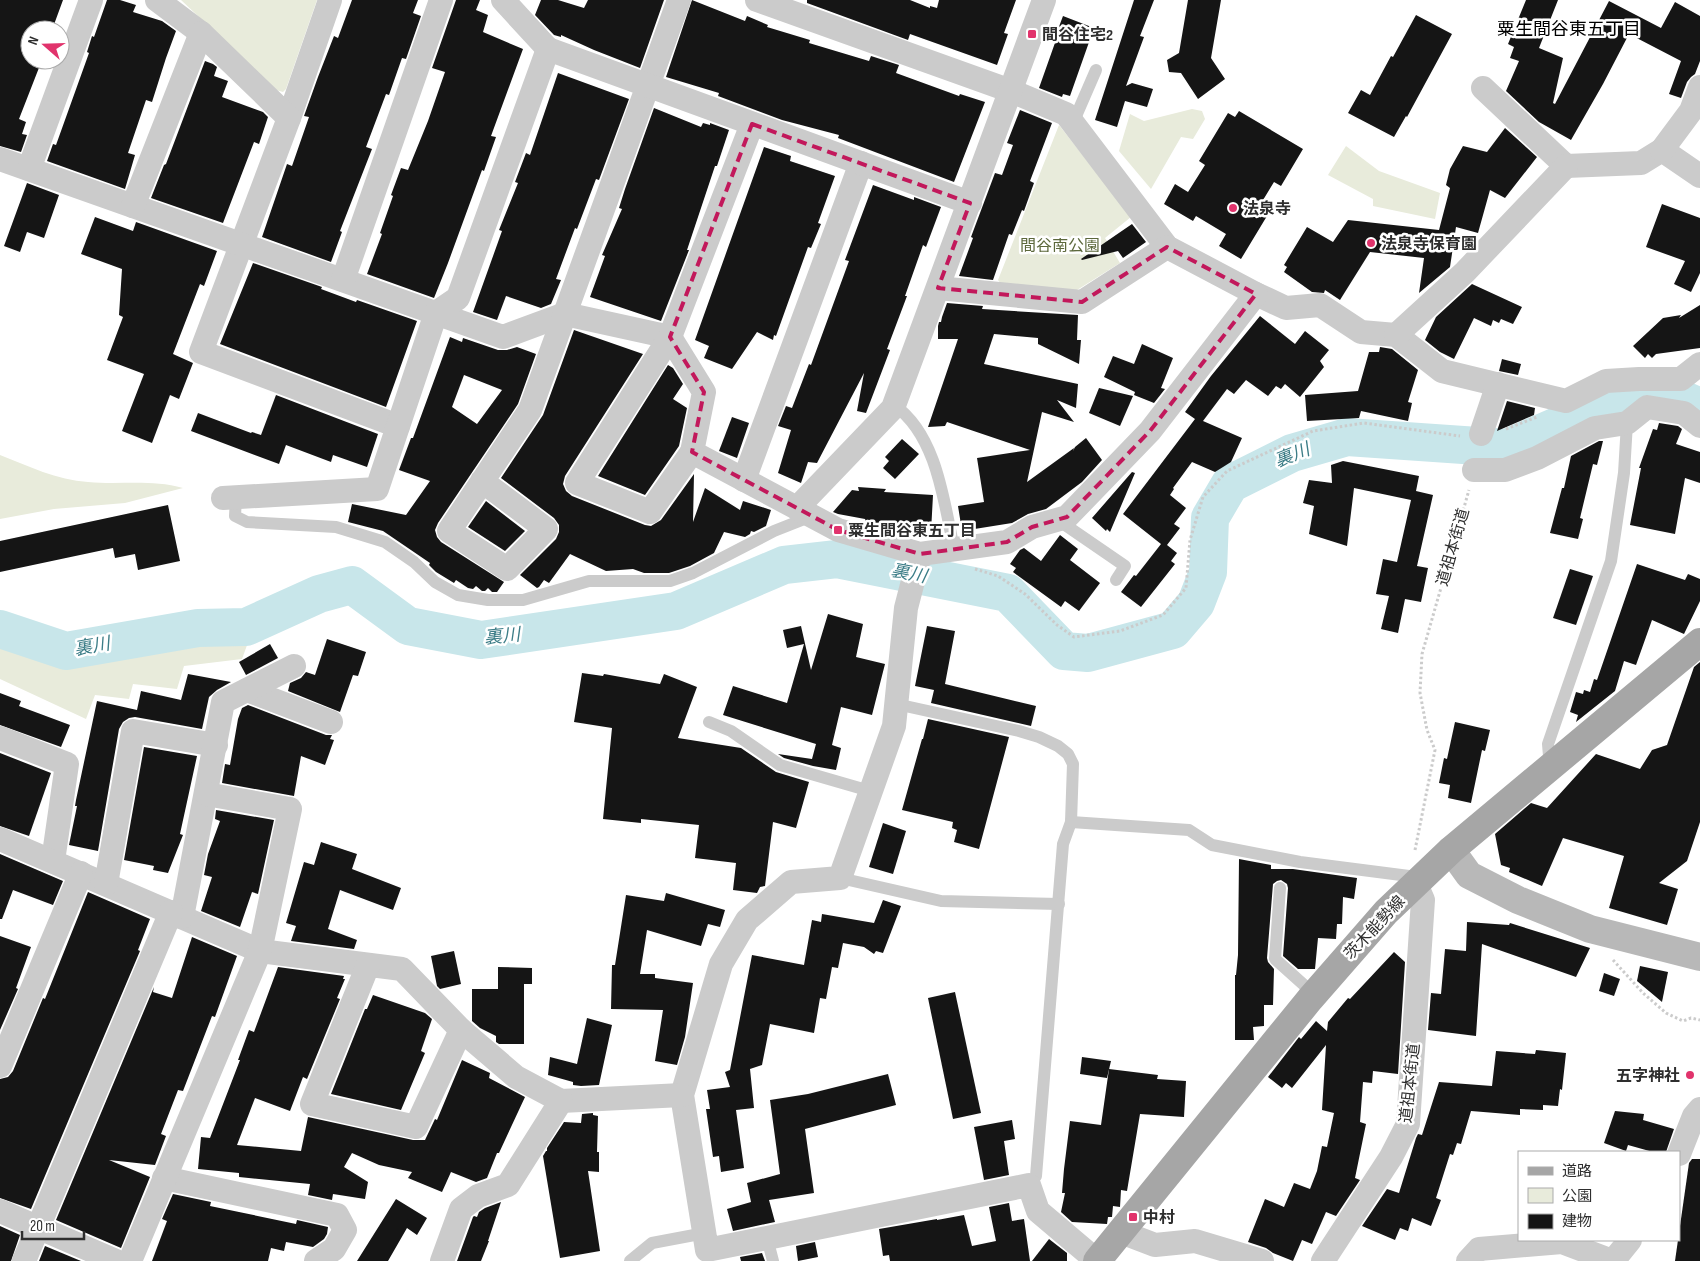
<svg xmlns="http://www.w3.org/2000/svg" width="1700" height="1261" font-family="'Sofia Sans Condensed','Noto Sans JP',sans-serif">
<rect width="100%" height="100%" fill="#fff"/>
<g fill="#e8ebdb">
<path d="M181,0H317L286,89L283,92L276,90Z"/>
<path d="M1192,109L1202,111L1205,119L1193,139L1181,137L1151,189L1119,151L1130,114L1144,121Z"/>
<path d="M1059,125L1131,217L1105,238L1120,263L1077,290L1004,288L998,280Z"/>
<path d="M1346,146L1379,171L1440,193L1435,219L1373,206V199L1328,175Z"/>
<path d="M0,455C28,466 57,480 88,482C121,485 151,479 183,488L125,503L54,509L0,519Z"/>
<path d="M250,637L242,659L184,666L177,689L133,684L129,699L95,695L86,719L0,679V640L65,657L107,655L186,638Z"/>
</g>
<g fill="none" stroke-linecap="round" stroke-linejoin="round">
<path stroke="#c8e6ea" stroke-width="38" d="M0,629L66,651L198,628L246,627L319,594L352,585L408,626L481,640L676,611L784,565L837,559L1008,593L1064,651L1088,653L1173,630L1196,603L1208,572L1210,518L1230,484L1292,453L1347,437L1507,448L1633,393L1673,395L1700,407"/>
</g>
<g fill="#151515" fill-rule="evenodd">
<path d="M0,0H63L52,30H30V60H42L19,119L26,122L22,134L27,135L21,152L0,146Z"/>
<path d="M107,0H120L136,5L133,12L162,21L176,31L166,58L152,102L146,100L128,153L135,155L125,189L47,161L53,144L56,145L89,53L87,52L92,36L94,37Z"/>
<path d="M352,0H418L413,13L421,16L406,59L402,58L389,95L386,94L366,147L372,149L340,231L342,232L331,262L262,237L287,164L292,166L309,117L304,116L318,77L334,36L338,38Z"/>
<path d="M456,0H480L476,10L488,15L483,32L523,49L491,136L496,137L484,171L482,170L448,263L434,298L367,274L382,234L380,233L393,196L391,195L401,168L408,170L428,121L445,72L432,68Z"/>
<path d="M541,0H558L584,8L588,0H664L640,68L594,50L561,35V37L554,35L535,15Z"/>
<path d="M692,0L745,21L747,16L768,25L767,27L810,40L809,43L869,61L871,56L899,65L896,73L959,96L960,94L985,102L954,182L838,138L839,135L782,120L718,96L719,93L666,77Z"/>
<path d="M807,0H910L930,8V6L937,8L939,0H1016L1004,33L1008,34L997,65L910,34L908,40L807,3Z"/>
<path d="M1134,0H1154L1140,36L1144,37L1126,86L1132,83L1153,89L1147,107L1125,101L1117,127L1095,120Z"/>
<path d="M1188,0H1221L1211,58L1225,79L1198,99L1181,73L1169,72L1167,60L1179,53Z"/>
<path d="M1526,0H1558L1539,48L1563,58L1553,103L1555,104L1609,1L1661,28L1675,2L1700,16V61L1695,74L1691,77L1687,82L1681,98L1669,94L1681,61L1629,34L1603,84L1571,140L1539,122L1506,91L1519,61L1510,58L1514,47L1508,44Z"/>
<path d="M1416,15L1452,34L1407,117L1406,116L1394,137L1348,113L1361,90L1370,95L1391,56L1393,57Z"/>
<path d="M1063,16L1094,28L1070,96L1063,94L1062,97L1039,88L1056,40H1054Z"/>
<path d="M205,61L213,64L217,67L214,76L228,81L222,97L263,112L268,117L259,144L254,142L223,223L151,198L164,165L166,164Z"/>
<path d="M558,73L629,99L599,180L596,179L577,229L575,228L556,279L561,280L551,304L541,308L506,296L497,320L473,312L502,231L499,230L518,183L515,182L526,153L530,155Z"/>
<path d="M654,108L701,127L703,123L710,125V123L729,130L717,166H715L687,250H689L661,321L590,297L605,256L602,255L622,209L619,208L625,189Z"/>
<path d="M1020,110L1052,123L1030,181L1034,183L1024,211L1022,210L1012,235L1009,234L993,280L959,276L973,238L971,237L995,173L1002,175L1013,145L1007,143Z"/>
<path d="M1239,111L1303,149L1281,186L1274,182L1257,210L1267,216L1241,259L1219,246L1226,234L1196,216L1193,221L1164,204L1175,184L1188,192L1205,165L1199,161L1228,113L1235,117Z"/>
<path d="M1505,128L1537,157L1505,198L1490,190L1478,233L1456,227L1450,267L1419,293L1424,258L1370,252L1340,300L1325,290L1324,293L1312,292L1284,272L1287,267L1284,265L1307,227L1333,242L1348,220L1439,230L1450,188L1446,185L1450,169L1463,146L1487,152Z"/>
<path d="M764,147L791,156L790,161L835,176L818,223L821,224L811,248L808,247L776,336L774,335L773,340L757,332L732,369L704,358L709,346L695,340Z"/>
<path d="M27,183L59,195L44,238L27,232L20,252L4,246Z"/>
<path d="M873,185L914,200V197L941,207L926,247L923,245L905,296H907L887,349L890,350L866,413L857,411L864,373L817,463L808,462L801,483L778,473L791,430L778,426L786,406L792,408L809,364L811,365L849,261L845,260Z"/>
<path d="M1662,204L1700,218V273L1691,292L1674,284L1685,261L1646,247Z"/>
<path d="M95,217L133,231L136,222L217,251L204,286L200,284L173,354L193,363L179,399L170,395L152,443L122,431L144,374L107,360L123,317L119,315L122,269L81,254Z"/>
<path d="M1132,224L1146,242L1123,258L1118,251L1082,260L1081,259Z"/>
<path d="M253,263L322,287L321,289L356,302L357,300L417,321L386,407L220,344Z"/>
<path d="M1472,284L1522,307L1513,324L1501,319L1499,323L1493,320L1491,326L1474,318L1454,359L1440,352L1425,340L1436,317Z"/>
<path d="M947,303L983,306L982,309L1078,315L1077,340H1081L1079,364L1038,344V338L994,334L984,364L1078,384L1076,408L1057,400L1074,422L1042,412L1027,482L1074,448L1073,451L1075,447L1086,438L1102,460L1082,482L1046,509L1028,514L1012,523L962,531L958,506L984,502L977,458L1030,450L947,422L945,426L928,427L958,339H938V326L939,322H941L942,317Z"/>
<path d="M1700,305V348L1656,354L1652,358L1648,354L1645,358L1633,346L1663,318L1681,315L1679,318Z"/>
<path d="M1260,316L1295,344L1305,331L1329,350L1320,361L1324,367L1300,397L1285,384L1281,389L1276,386L1268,396L1246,380L1234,394L1227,389L1203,421L1242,438L1231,462L1215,472L1192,462L1173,488L1174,489L1170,495L1186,508L1174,524L1180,528L1167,545L1177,553L1171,561L1175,564L1141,607L1121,592L1134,575L1136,576L1161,544L1123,514L1195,419L1185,412L1211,376Z"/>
<path d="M574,330L643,354L565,476L563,484L566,491L572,496L645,525L651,526L661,520L694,474L693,522L705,488L740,510L743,501L771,510L766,526L754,532L751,531L750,534L745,537L724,532L714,553L690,566L669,573H644L633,569L606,571L570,554L549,583L544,580L539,587L537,588L520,575L556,539L559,532V525L554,518L501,478L543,415Z"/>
<path d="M450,337L462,342L463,338L498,350H507L517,347L536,354L518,404L438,523L435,530L437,537L441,542L504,582L497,592H492L488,588L485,591H482L476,586L473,589L468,588L456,580L454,583L436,572L429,565L430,563L383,531L348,522L352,504L406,515L430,481L399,470L411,438H413ZM464,375L502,390L477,424L452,407Z"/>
<path d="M1142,344L1173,358L1161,388L1165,389L1154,403L1134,395L1135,392L1104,377L1113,356L1134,364Z"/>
<path d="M1380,347L1392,349L1418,370L1408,402L1412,403L1408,421L1361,411L1359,418L1307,421L1305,395L1358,391L1369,352H1379Z"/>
<path d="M1502,359L1521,364L1518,375L1499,371Z"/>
<path d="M668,365L673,368L683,384L673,399L687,408L679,446L645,495L598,476Z"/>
<path d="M1099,388L1133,396L1120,426L1089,413Z"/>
<path d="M276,395L378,434L367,467L333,455L331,462L286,445L279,464L191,431L198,413L251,433L252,432L261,435Z"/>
<path d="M1507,401L1535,408L1534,415L1497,431Z"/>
<path d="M732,417L749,423L737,458L719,451Z"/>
<path d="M1659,423L1678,426L1682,429L1676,444L1700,452V483L1685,478L1675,534L1630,525L1641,468H1639L1653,429L1657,430Z"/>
<path d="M902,439L919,454L895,479L883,468L889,461L885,457Z"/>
<path d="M1599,441H1603L1597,465L1593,464L1580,518L1583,519L1578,539L1550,533L1562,488H1564L1571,456Z"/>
<path d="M1343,461L1419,476L1416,491L1433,495L1417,566L1428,568L1421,602L1405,599L1398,633L1381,629L1389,596L1376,594L1383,559L1397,562L1411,500L1354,488L1347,546L1309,534L1314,506L1303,503L1309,480L1332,483L1331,465Z"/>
<path d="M1132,472L1135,473L1110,532L1107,529L1106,531L1092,518Z"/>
<path d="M858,487L886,489L884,492L933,495L931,532L892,531V526L867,524L865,519L838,514L833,512L852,490L859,491Z"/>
<path d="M486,501L525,531L505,551L468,527Z"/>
<path d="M168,505L180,561L138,570L135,554L115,558L113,548L0,572V541Z"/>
<path d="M1060,535L1078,549L1070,560L1100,583L1079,611L1065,601L1061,607L1013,572L1016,568L1010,564L1020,550L1024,548L1041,561Z"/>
<path d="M1637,564L1685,580L1688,574L1700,579V601L1684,634L1652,620L1636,665L1624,661L1615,691L1576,722L1578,715L1570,712L1576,692L1583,694L1584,690L1590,692L1594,679L1597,680Z"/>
<path d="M1570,569L1593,576L1576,625L1553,618Z"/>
<path d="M828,614L863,624L856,657L885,664L872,715L841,707L832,745L841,748L836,770L813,766L784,758L778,754L812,759L816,744L723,715L733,686L787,703L804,644L787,648L783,630L801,626L811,670Z"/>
<path d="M927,626L955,631L945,684L1036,706L1031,726L931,703L934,690L915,686Z"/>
<path d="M327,639L366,652L358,676L353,675L340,712L288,691L290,683L301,678L306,672L315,675Z"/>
<path d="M270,644L278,658L246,675L239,662Z"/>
<path d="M1700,662V822L1687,861L1659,883L1678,889L1667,925L1609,908L1624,856L1563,838L1542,886L1509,872L1510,868L1501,865L1495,834L1531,803L1547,808L1596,754L1640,769L1652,750L1667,745L1694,667Z"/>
<path d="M582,673L603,676L604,674L660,684L664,674L697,687L678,738L741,748L776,772L809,782L796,828L773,822L765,886L760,887L757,893L733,890L736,863L695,858L699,825L641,819V823L603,819L612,728L574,722Z"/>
<path d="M188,674L231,682L217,690L209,697L202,729L135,717L129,718L123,722L119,729L98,851L69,845L77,806H75L76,800L97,701L137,710L141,691L181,700Z"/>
<path d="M0,693L21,701L19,706L70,725L61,747L0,725Z"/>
<path d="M248,705L326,735H332L330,739L334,740L325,765L301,756L294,796L222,783L225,764L230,765L238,719L242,708Z"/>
<path d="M928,719L1009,737L979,849L954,842L957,830L952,828L953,822L902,810L922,739H923Z"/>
<path d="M1455,722L1490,730L1485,751L1482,750L1471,803L1448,798L1450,785L1439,783L1444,758L1447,759Z"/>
<path d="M144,747L197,756L180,834L183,835L168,873L153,870L154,866L124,860Z"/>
<path d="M0,753L51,773L29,836L0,826Z"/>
<path d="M216,810L274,820L258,894L252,892L240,927L201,911L212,877L204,875L208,854L220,821L215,819Z"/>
<path d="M883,823L906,831L893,874L869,867Z"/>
<path d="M321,842L357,854L352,869L401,888L393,910L340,890L328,929L357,940L354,949L291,941L296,926L286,923L304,862L314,865Z"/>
<path d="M0,854L63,881L53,905L13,890L2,919H0Z"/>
<path d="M1239,859L1271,865V869H1293L1357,878L1354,899L1343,897L1342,924H1337L1336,939L1318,938L1315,969H1298L1283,956L1288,888L1287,884L1281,880L1277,881L1273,884L1267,958L1268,962L1274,969L1273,1005H1264V1026L1253,1027L1254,1040H1235V975H1236L1238,955Z"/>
<path d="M88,892L150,919L138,950L140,951L31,1209L0,1198V1079L8,1077L13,1071L43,998L45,999Z"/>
<path d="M666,893L725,910L720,927L708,924L701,946L647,930L640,974H655V978L693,983L685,1037L677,1065L655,1061L663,1010L611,1009L612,965H615L626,895L664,901Z"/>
<path d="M883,900L901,906L883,953L876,951L874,954L864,947L843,943L838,968L832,967L826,999L820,998L814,1033L770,1024L762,1065L750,1069L754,1108L736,1110L744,1168L721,1172L719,1156L713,1157L706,1109H710L707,1090L730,1087L725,1072L730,1070L752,955L804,965L812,920L821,922L822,914L874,923Z"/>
<path d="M1467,922L1509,925L1510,923L1590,948L1576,977L1482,944L1476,1036L1428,1030L1431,993L1441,994L1445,949L1466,951Z"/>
<path d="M0,936L31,947L16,988L18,989L0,1030Z"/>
<path d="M192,937L237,956L215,1017L212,1016L183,1091L178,1090L161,1134L166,1136L155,1165L109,1160L150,1177L121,1248L56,1220L154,987L153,992L172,998Z"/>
<path d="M454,951L461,984L440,989L437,986L431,956Z"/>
<path d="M1394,952L1405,962L1398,1074L1373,1071L1372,1083L1363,1082L1360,1122L1366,1124L1355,1178L1360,1180L1336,1216L1326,1212L1312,1244L1302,1240L1293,1261L1273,1253L1266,1248L1248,1242L1265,1199L1284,1207L1294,1183L1310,1189L1317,1171L1322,1146L1327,1147L1334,1113L1322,1110L1326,1045L1292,1088L1286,1083L1282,1088L1268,1077L1299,1037L1301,1039L1316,1021L1327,1031L1328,1022L1348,998L1350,999Z"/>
<path d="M1640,966L1668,972L1662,1002L1637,981Z"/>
<path d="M278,967L344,976L343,979H345L337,998L340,999L307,1079L303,1077L290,1111L255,1098L237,1145L301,1151L308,1117L413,1140H425L435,1119L437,1120L462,1060L490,1073L489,1078L525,1097L499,1153H497L487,1178L476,1182L451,1172L442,1192L408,1178L412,1172L379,1165L352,1153L344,1167L368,1182L365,1199L333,1194L332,1200L308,1195L310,1184L239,1177V1173L198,1169L201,1137L210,1138L240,1060H238L249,1030L254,1032Z"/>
<path d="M498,967L532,968V984H524V1044H499L496,1042V1036L480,1028L472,1021V989H498Z"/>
<path d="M1604,973L1620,979L1614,996L1599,991Z"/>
<path d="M955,992L981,1113L953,1119L928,998Z"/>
<path d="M373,995L425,1013L432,1019L421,1051L425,1053L401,1110L331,1094L365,1009H367Z"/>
<path d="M587,1018L612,1025L599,1085L581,1086L573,1085V1082L548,1075L550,1057L577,1064Z"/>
<path d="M1536,1050L1566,1053L1562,1090L1560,1089L1558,1106L1543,1105V1110L1520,1109V1115L1471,1111L1461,1144L1457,1143L1453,1155L1450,1154L1436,1198L1441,1200L1431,1226L1412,1218L1408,1231L1400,1228L1395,1240L1362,1226L1387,1189L1399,1193L1416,1138L1418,1134L1422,1135L1439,1082L1492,1086L1496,1051L1535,1054Z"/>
<path d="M1082,1057L1111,1061L1107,1078L1080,1074Z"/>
<path d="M1109,1069L1158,1075L1157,1079L1186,1081L1184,1117L1140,1114L1127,1191L1121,1190L1120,1207L1113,1206L1112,1217H1108L1107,1224L1072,1222L1061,1212L1065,1193H1062L1064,1169L1070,1121L1101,1125Z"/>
<path d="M888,1074L896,1105L805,1129L814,1193L769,1200L775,1222L733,1231L727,1209L751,1202L747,1183L780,1174L770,1100L808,1094Z"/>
<path d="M1615,1111L1644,1114L1643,1120L1674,1129L1666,1152H1653L1628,1145L1626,1151L1604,1143Z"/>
<path d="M593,1113V1115L598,1116L597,1152H599V1172L588,1171L600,1251L560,1258L543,1156L546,1151H547V1148L564,1122L581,1123L582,1114Z"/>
<path d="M1012,1120L1015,1139L1004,1141L1009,1175L984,1180L974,1127Z"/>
<path d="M1692,1159H1700V1261H1675L1689,1163Z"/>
<path d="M173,1194L211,1202L210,1206L239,1212L296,1224L297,1220L328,1227L327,1234L324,1239L313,1247L286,1242L284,1251L271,1248L268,1261H152L167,1221L162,1219Z"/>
<path d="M396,1199L427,1218L417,1235L407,1228L388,1261H357Z"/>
<path d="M501,1202L488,1241H489L481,1261H457L473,1217L474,1216L477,1217L479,1212L485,1208Z"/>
<path d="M1009,1203L1012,1221L1024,1219L1030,1261H890L889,1255L883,1256L879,1229L937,1219V1220L964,1215L972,1246L996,1241L989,1207Z"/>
<path d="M0,1226L20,1235L11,1261H0Z"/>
<path d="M1049,1239L1067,1253V1261H1032Z"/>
<path d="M815,1242L818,1257L798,1261L796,1246Z"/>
<path d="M45,1246L81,1261H39Z"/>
<path d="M762,1253L765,1261H741L740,1257Z"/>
</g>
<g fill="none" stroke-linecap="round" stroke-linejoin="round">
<g stroke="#cbcbcb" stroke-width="3" stroke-dasharray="2.5 2.5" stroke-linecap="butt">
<path d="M1506,429L1537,417"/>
<path d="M975,569L998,576L1025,594L1057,625L1074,637L1120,631L1163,615L1186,588L1190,540L1203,497L1227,471L1313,431L1364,423L1460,436"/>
<path d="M1415,850L1435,750L1427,730L1420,693L1422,654L1469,490"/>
<path d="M1613,960L1643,993L1666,1013L1683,1021L1691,1018L1700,1020"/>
</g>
<g stroke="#cbcbcb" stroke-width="12">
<path d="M1073,123L1096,70"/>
<path d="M894,405C937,435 944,502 954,549"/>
<path d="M236,498L235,516L247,522L336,527L385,542L414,562L435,582L458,595L488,600H523L589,581H670L693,573L774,531L812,516"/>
<path d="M1058,520L1125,566L1116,580"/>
<path d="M896,704L1019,731L1039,737L1058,746L1068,754L1073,764L1071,822L1063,844L1036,1176L1029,1185"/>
<path d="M709,722L731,731L780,765L870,791"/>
<path d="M1550,768L1548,744L1611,561L1624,473L1627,423"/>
<path d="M1071,822L1189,830L1212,845L1300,862L1409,876"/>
<path d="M840,878L941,901L1059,904"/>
<path d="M1280,888L1275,959L1314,994"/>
<path d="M767,1238L773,1261"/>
<path d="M630,1261L652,1243L705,1233"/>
</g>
<g stroke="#cbcbcb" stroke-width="24">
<path d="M157,0L201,33"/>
<path d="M330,0L289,118L201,352L398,426"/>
<path d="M503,0L548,49"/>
<path d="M757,0L1011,91L1066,114L1167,247L1256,294L1286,308L1320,305L1361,332L1396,335L1442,371L1566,401L1606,381L1639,379H1681L1700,364"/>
<path d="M1483,88L1566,166L1641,163L1662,150L1700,176"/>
<path d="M1662,150L1691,111L1700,87"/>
<path d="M0,159L503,337L565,314L670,337L704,392L692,452L838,530L920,554L1007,542L1032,527L1067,517L1150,431L1256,294"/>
<path d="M29,169L91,0"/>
<path d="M133,206L201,33L289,118"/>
<path d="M343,280L441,0"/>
<path d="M938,288L1082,302L1167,247"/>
<path d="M1396,335L1465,272L1566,166"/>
<path d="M1481,434L1498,384"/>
<path d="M692,452L650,512L577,483L670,337L752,124"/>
<path d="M1474,470H1505L1537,458L1595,428L1627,423L1647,407L1684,413L1700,426"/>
<path d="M744,480L861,163"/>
<path d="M482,481L546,529L507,569L449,531L530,410L679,0"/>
<path d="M223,498L377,489L436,313L458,298L548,49L970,203"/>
<path d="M797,508L893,408L1044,0"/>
<path d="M920,554L906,608L894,726L840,878L791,882L747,920L721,964L682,1095L707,1250L1029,1185L1038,1211L1097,1261"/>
<path d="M247,690L331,722"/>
<path d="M0,738L67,764L53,861"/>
<path d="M0,839L260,951L402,969L461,1030L516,1077L561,1101L682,1095"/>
<path d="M106,884L133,731L216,745"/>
<path d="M182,917L223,702L294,666"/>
<path d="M368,965L312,1104L416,1127L461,1030"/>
<path d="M0,1066L81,873"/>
<path d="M1679,1154L1694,1116L1700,1109"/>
<path d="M164,1178L337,1215L345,1230L334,1249L316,1261"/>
<path d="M0,1211L116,1261"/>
<path d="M1121,1232L1155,1245L1195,1241L1262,1261"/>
<path d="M24,1261L171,912"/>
<path d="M130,1261L260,951L290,809L206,794"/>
<path d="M442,1261L461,1209L478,1196L508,1185L561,1101"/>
<path d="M1323,1261L1391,1157L1408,1124L1423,900L1416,884"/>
<path d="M1468,1261L1479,1249L1562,1242L1612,1261"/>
<path d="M1613,1261L1630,1240"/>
</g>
<path stroke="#b8b8b8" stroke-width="28" d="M1451,850L1469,875L1518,900L1590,929L1700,957"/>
<path stroke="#a6a6a6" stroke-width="28" d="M1097,1261L1310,999L1386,912L1451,850L1700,642"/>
</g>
<path fill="none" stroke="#c2185b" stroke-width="4" stroke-dasharray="10 6" stroke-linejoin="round" d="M752,124L970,203L938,288L1082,302L1167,247L1256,294L1150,431L1067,517L1032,527L1007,542L920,554L838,530L692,452L704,392L670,337Z"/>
<g fill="#e1336c" stroke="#fff" stroke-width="2">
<rect x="1027" y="29" width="10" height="10" rx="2.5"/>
<circle cx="1233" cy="208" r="5"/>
<circle cx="1371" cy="243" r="5"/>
<rect x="833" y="525" width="10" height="10" rx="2.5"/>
<circle cx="1690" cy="1075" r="5"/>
<rect x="1128" y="1212" width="10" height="10" rx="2.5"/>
</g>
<g text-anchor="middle" stroke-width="5" stroke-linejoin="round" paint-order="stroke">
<g font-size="16" font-weight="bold" fill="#2e2e2e" stroke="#fff" text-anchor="start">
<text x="1042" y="40">間谷住宅2</text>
<text x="1243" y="214">法泉寺</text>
<text x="1381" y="249">法泉寺保育園</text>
<text x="848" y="536">粟生間谷東五丁目</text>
<text x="1680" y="1081" text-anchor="end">五字神社</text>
<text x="1143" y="1223">中村</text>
</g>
<g font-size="16" fill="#5c683c" stroke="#fff">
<text x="1060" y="251">間谷南公園</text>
</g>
<g font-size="16" fill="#2e2e2e" stroke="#fff">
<text transform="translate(1452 547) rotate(-74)" y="6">道祖本街道</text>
<text transform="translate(1374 927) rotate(-47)" y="6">茨木能勢線</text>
<text transform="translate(1409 1083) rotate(-84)" y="6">道祖本街道</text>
</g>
<g font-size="18" fill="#000" stroke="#fff">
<text x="1569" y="35">粟生間谷東五丁目</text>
</g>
<g font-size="18" font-style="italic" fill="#3c7d87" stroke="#fff">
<text transform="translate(1292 455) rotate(-22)" y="6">裏川</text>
<text transform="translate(909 573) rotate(11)" y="6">裏川</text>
<text transform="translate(502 636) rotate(-6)" y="6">裏川</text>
<text transform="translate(92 646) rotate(-10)" y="6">裏川</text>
</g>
</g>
<rect x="1518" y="1151" width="162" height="90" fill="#ffffff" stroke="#ababab"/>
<rect x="1528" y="1167" width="25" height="8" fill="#a6a6a6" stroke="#ababab"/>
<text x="1562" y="1176" font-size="15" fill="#2e2e2e">道路</text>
<rect x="1528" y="1188" width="25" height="15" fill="#e8ebdb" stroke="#ababab"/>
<text x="1562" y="1201" font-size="15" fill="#2e2e2e">公園</text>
<rect x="1528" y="1214" width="25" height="15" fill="#151515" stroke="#ababab"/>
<text x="1562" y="1226" font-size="15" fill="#2e2e2e">建物</text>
<g transform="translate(45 45) rotate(290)"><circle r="24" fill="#ffffff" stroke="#ababab"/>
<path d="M0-4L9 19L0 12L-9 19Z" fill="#e1336c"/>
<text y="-8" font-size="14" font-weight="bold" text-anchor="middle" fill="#2e2e2e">N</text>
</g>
<path d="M22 1231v8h62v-8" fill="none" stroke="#2e2e2e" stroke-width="2.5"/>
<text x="30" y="1231" font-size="15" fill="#2e2e2e" stroke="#ffffff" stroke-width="4" paint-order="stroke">20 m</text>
</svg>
